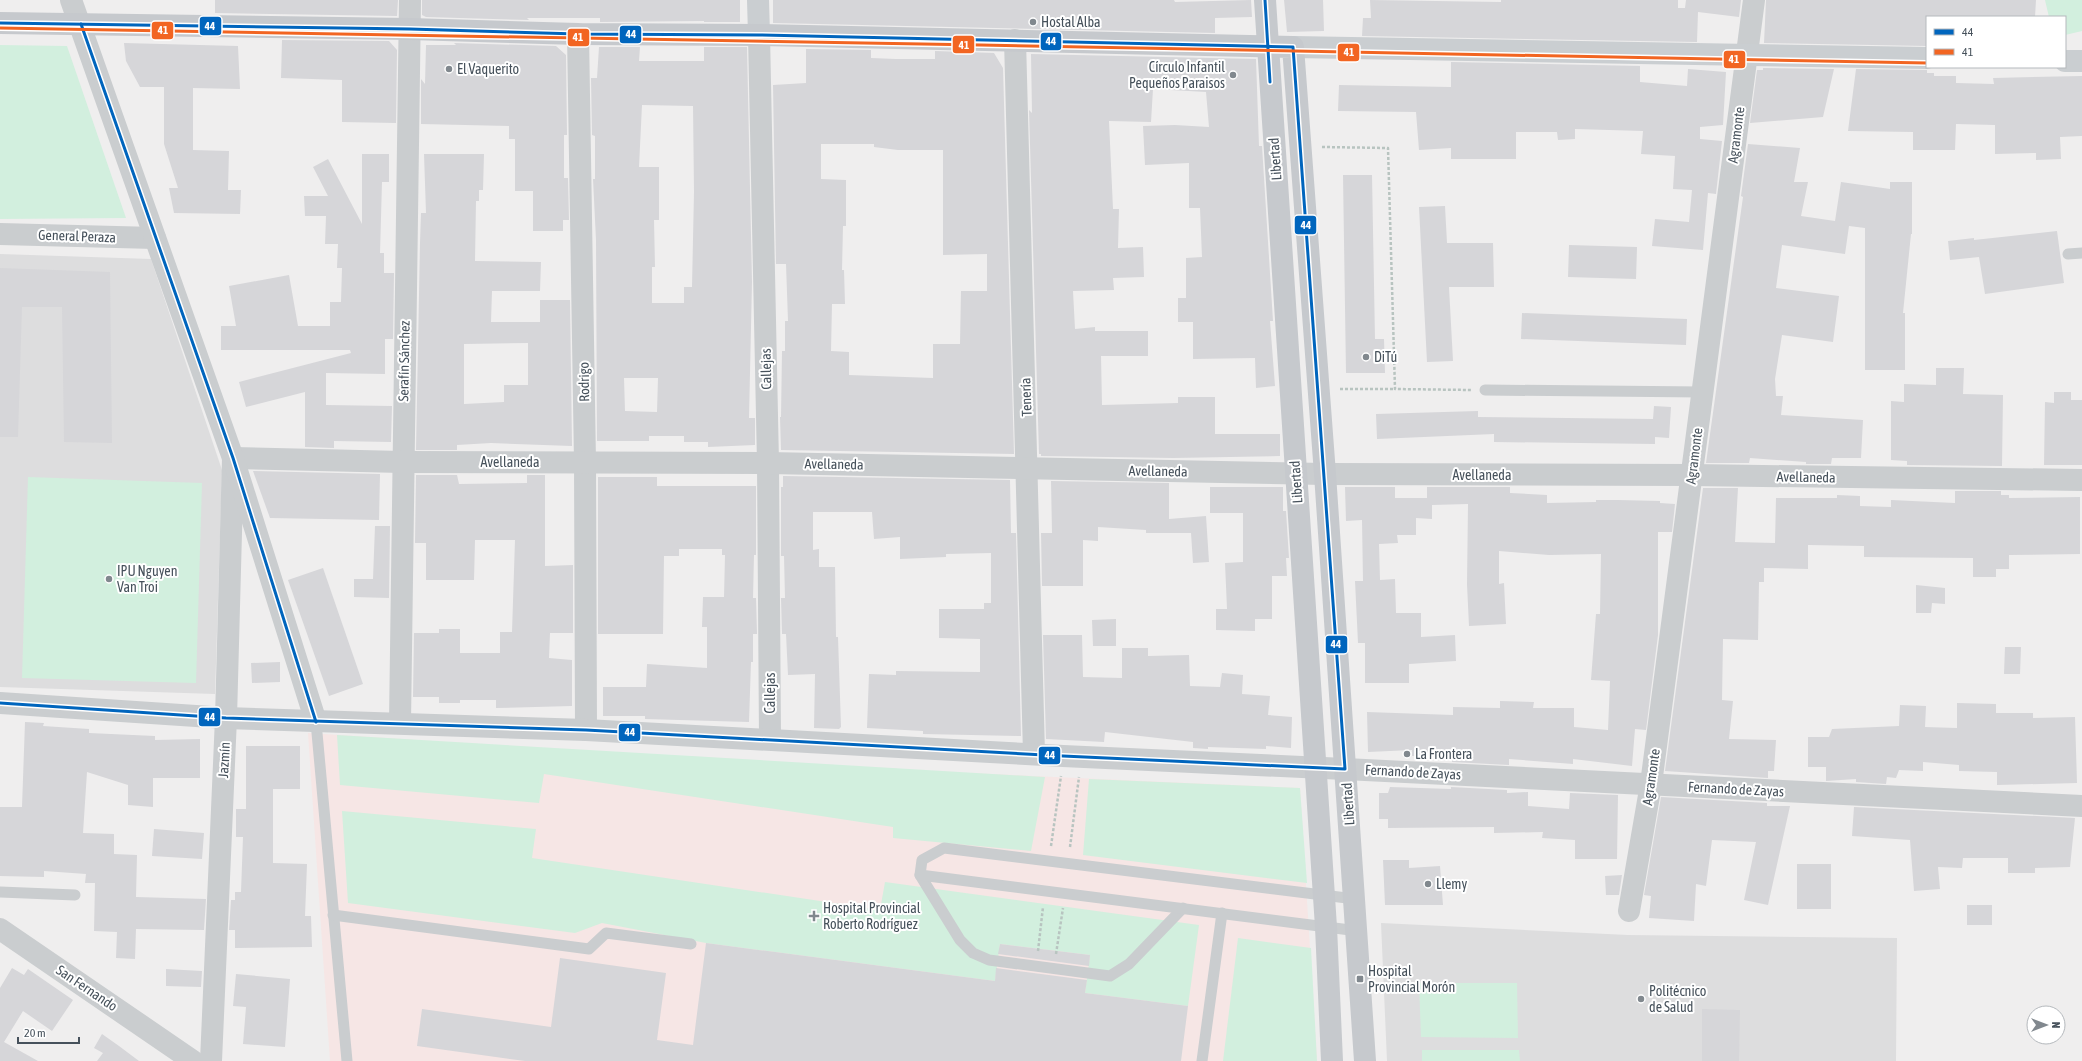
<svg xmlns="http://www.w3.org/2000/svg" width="2082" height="1061" font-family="'Asap Condensed',sans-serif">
<rect width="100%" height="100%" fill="#efeeee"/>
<g fill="#ddddde">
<path d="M0,254L151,259L222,470L215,694L0,687Z"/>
<path d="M1381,923L1628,935L1897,938L1896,1061H1387Z"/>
</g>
<path fill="#f6e6e5" d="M308,733L856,768L1300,788L1317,1061H330Z"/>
<g fill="#d2efde">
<path d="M2045,0H2082V31L2065,35V17H2049Z"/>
<path d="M0,45L67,46L126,218L0,219Z"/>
<path d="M28,477L202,483L196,683L22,678Z"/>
<path d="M337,735L1045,777L1031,851L893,838V827L544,774L539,803L340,785Z"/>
<path d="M1089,779L1300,788L1307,883L1083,855Z"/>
<path d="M342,811L536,829L532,858L880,910L885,882L1199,925L1188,1006L1085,993L1090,955L1000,944L995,981L706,943L602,923L575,933L348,903Z"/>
<path d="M1238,938L1311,948L1317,1061H1223Z"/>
<path d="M1419,983H1517L1518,1038L1421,1037Z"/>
<path d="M1422,1050H1519L1520,1061H1422Z"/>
</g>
<g fill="#d6d6d9" fill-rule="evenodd">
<path d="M215,0H398L397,16L215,13Z"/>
<path d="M422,0H740V22H704V21L600,22V18H527L529,20L426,17L422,15Z"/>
<path d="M773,0H1174L1175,2L1251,0L1252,17L1215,18V33L773,23Z"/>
<path d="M1284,0H1323L1324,31L1287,32Z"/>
<path d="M1370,0L1501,2V0H1678V8H1685L1686,0H1741L1739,17L1698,12L1697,42L1362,36L1363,18H1371Z"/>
<path d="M1766,0H2036L2035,17H1927V46L1764,43Z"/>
<path d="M282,40L389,41L397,50L396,123L342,122V80L281,78Z"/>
<path d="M124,43L238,46L240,89L193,88V150L229,151L228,190H241L240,214L174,213L169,188H178L164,144V87H140L126,61Z"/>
<path d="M454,43L556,46L566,55L567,135H564V178H568L569,220H563V231H533V191H515V139H509V126L421,124V79L425,84L426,45H456Z"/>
<path d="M599,47H640L639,61H704V47H747L752,282L749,418H755V445L708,447V442H684V436H649V441H597L596,240L593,179H595V136L592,135L591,78H597ZM642,105L693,106L694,192L692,287H684V303H652V267H655L654,220H659V167H639ZM624,378H658L657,412L625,411Z"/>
<path d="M806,49L871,50V58L896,59H935V51L994,53L1003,68L1014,454L781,450L780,417H781L782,351H785V321H788L786,264H776L773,85L806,83ZM821,144H874V147L898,150H943V255L987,254V291H961L960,344H933V378L849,375V352L831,351L832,304H845L844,270H842L843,226H846V180L821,179Z"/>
<path d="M1031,54L1256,59L1259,146H1262L1273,321H1270L1275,386L1256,388L1255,358L1193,359V322H1178V298H1186V258L1202,257L1200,208H1189V163L1145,165L1143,126L1175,125L1209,127L1206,92L1153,89L1151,122L1109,121L1113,209H1119L1118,248L1143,247L1144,277L1113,278L1114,290L1073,291L1075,329L1095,327V331H1148V356H1101L1102,405L1178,403V397H1215V434H1280V456L1173,458L1041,456V454H1039L1029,110L1032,113Z"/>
<path d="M1451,62L1640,66V82L1687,86L1688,69L1726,72L1723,125L1700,127V139L1722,141L1716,194L1708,193L1703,250L1652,246L1655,219L1689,222L1692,190L1673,189L1675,156L1641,154L1643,131L1575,129V139L1558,140L1557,132H1516V159H1451V148L1419,150L1416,112L1338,111L1339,85L1451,87Z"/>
<path d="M1763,68L1834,69L1823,117L1750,123L1757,70H1763Z"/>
<path d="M1856,69L1927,70V73H1934V76H1956V83L1994,84L1993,78L2082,76V136L2060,137L2061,159L2036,160V153L1995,154V125L1956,124L1955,150H1913V132L1848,131Z"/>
<path d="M1748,144L1800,148L1794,182H1808L1801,216L1835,221L1841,182L1890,189V182H1912V234H1911L1903,313H1905V370H1865V228L1849,226L1845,254L1782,245L1776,288L1839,296L1833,342L1782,335L1775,379L1776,396H1783L1781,415L1863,420L1861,458H1832L1831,464H1806V462L1750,458L1749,463H1706L1743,197L1741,196Z"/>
<path d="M362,154H389V182H382L380,253H384V273H394L393,339H385V374L326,373V405L392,406L391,442L334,441V448L305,447V392L246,407L239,382L351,353L350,350H221V326H236L229,286L289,275L298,326H330V302H341L342,268H337L338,244H325L326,216H305L304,196H328L313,167L328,159L362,224Z"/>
<path d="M424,154H484L483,190H479V201H476L475,261L541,262L540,291H492L491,322H540V300H570L572,446L491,443L457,445V450H416L420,243L421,213H426ZM528,343V385H504V402L464,404V344Z"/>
<path d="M1343,175H1372L1375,339H1384L1385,373H1346Z"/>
<path d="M1445,206L1447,243H1493L1494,287H1449L1453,361L1427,362L1419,207Z"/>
<path d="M2057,231L2064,283L1985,294L1979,257L1950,260L1948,241L1974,238V240Z"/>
<path d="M1569,245L1637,247L1636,279L1568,277Z"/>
<path d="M0,268L110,272L112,443L64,442L62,307H22L18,437H0Z"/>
<path d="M1522,313L1687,319L1686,345L1521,339Z"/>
<path d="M1936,368H1964L1963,394L2003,395L2002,466L1907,465V461L1891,460V401L1904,402V384L1936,385Z"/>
<path d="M2054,392H2071V400H2082V465H2044L2045,402L2054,403Z"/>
<path d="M1654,406L1671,407L1669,438L1655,437V444L1494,442V434L1377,439L1376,414L1478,411V417L1653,419Z"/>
<path d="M253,471L380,474L379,520L270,518Z"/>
<path d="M416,475H457L459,484L527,483V475H545V566L573,565V633H550L549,658L572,660V706L496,708V700H460V703H439V697H413L414,633H439V629H460V653H500V632H512L515,540H475L474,580H426V543H415Z"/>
<path d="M783,476L1010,480L1011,533H1016L1021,736L923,734V731L867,728L869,674L896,675V671L980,672V639L939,638V609H984V603H991V553L946,554V557L900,559V537L874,539L872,512H813V550L819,549V567H835L836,637H838L841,727L839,729L814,728L815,674L788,675L786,634H782L781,598H785L784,556H781V487H783Z"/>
<path d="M598,477H657V486H756V555H754L753,598H756L757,634H753V662H751L749,722L645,719V716H603V687H646L647,664L707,668V627H702L703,597H724L725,555H722V549H679V556H664L663,634H598Z"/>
<path d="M1051,481L1169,483V519L1206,516L1209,562L1193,563L1191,533H1146V530L1098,527V541L1083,540V586H1042L1041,533H1052Z"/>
<path d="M1210,487H1283V511H1286L1289,558H1286L1287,576H1272V619H1255V631L1216,630V609H1227L1225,563L1243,562V513H1210Z"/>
<path d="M1345,487H1395V498H1427V487H1510V493L1547,495V503L1596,502V500H1618L1660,501V503L1675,504L1672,532H1658V635L1646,730L1635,729L1632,766L1573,759V764L1509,759V765L1452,762V757L1412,756V750L1368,752L1367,712L1453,715V707L1500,708V701L1534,702L1533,708H1574V727L1608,730L1610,681L1591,680L1596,614H1600L1601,554L1549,555L1499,551V584L1504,583L1506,624L1469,626L1467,584L1468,504L1432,505V519L1416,518V535H1397L1398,543L1379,544L1380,580L1395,579L1396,613H1421V637L1455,635L1456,661L1409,664V683H1365V643H1358L1355,581H1363L1362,520L1346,521Z"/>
<path d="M1703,488H1738L1735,542L1775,543L1776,498H1837V495L1860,496V506L1891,507V500L1955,503V491H2001V495H2009V498L2080,497V554L2009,555V569H1996V577H1973V558L1864,557V546L1808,545V569L1764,568V582H1759L1758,640L1723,639L1722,700L1733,701L1729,739L1776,740L1774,771H1768V778L1665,771Z"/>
<path d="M375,526H390L389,598L354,597V579H373Z"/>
<path d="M323,568L363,684L329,696L288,580Z"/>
<path d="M1916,585L1945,588V604L1932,603L1931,613H1916Z"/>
<path d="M1116,619V646H1093L1092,620Z"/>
<path d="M1043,635H1082L1083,677L1122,678V648H1148V656L1189,655L1190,686L1220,687L1222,673L1243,675L1242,694L1270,696L1268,715L1292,717L1291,748L1266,746V749L1208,747V749L1193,748V742L1105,732L1104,742L1046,739Z"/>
<path d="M2005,647H2021L2020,674H2004Z"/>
<path d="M280,662V682L252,683L251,663Z"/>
<path d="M1957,703L1996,704V713H2033V718L2075,717L2077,783L1997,785V772L1959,771V765L1923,762V771L1899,770L1896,778L1887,777L1886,784L1856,782V779L1826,781V767H1808V737H1829L1832,729L1899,726L1900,705L1926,706L1925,727L1957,728Z"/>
<path d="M25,722L44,723L43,726L89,729V733L155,736V740L200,739V778H153V807L128,805V785L87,772L83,833L114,834V854L137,855L136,897L206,899L204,930L136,929L135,959L116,958L117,932L94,931L95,883H85L86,874L44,871V877L0,876V807H22Z"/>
<path d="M246,746H300V789H273V863L307,864L305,916H311L312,947L235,948V930H229L231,900H235V892H241L243,837H236V809H246Z"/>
<path d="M1390,787L1451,789V787L1507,790V793L1528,792V806L1569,809L1570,793L1618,795L1617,859H1575V840L1542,838L1543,832L1494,833V827L1388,828V819H1379V793H1388Z"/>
<path d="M1661,797L1767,803V806H1790L1768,905L1744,900L1756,842L1712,840L1706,886L1696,884L1694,921L1649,918L1651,896L1644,895Z"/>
<path d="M1854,807L2075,818L2070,867L2035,868V873H2008V858H1963L1962,868L1938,867L1940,889L1914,891L1910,840L1852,836Z"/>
<path d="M154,829L204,833L202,859L152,856Z"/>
<path d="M1383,860H1409V868L1440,866L1443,905H1385Z"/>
<rect x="1797" y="864" width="34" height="45"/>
<path d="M1622,875L1619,895H1606L1605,876Z"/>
<rect x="1967" y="905" width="25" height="20"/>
<path d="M706,943L995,981L996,968L1087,980L1085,993L1188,1006L1181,1061H525L417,1046L422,1009L551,1027L560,958L666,973L657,1040L693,1045Z"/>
<path d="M1000,944L1090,955L1089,966L998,954Z"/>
<path d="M12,968L24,975L28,969L73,1000L52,1031L23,1011L4,1042L38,1061H0V988Z"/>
<path d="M166,969L202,971L201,987L166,986Z"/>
<path d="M236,974L290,979L285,1047L243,1044L246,1007L233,1006Z"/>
<path d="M1702,1009L1740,1010L1739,1061H1702Z"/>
<path d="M102,1034L119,1046L139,1061H97L103,1053L94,1048Z"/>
</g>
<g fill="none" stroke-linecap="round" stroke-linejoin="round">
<g stroke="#b8c4c0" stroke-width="2.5" stroke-dasharray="3 2" stroke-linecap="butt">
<path d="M1322,147L1388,148L1395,389L1471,390"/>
<path d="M1340,389H1395"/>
<path d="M1051,846L1061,776"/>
<path d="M1070,847L1079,777"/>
<path d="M1038,951L1043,907"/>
<path d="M1056,954L1063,908"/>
</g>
<g stroke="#cacdcf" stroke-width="11">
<path d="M2068,254L2082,253"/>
<path d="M1485,390L1702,392"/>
<path d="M316,722L347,1061"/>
<path d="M920,875L960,940L973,953L989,960L1110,976L1129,964L1183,908"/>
<path d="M0,892L75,895"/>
<path d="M1355,899L944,848L922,860L920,875L1358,931"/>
<path d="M333,915L589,949L606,933L691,944"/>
<path d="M1202,1061L1222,913"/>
</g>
<g stroke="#cacdcf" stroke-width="22">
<path d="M578,34L585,462L586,730"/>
<path d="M759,35L768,463L770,739"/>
<path d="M1015,40L1034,754"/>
<path d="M0,234L155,238"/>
<path d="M400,723L410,0"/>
<path d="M1345,769L2082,806"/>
<path d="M1629,911L1651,784L1754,0"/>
<path d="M0,929L193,1061"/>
<path d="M211,1061L226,718L233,458L402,462L768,463L1325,474L1691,475L2082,480"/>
</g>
<g stroke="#cacdcf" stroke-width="22">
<path d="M71,0L233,458L316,722"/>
<path d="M0,703L226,718L586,730L1063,756L1345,769"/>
</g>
<g stroke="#caced1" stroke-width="22">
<path d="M758,0L759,35"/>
<path d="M1293,47L1927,58"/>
<path d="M2065,61H2082"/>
</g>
<g stroke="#c6c9cd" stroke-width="22">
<path d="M1265,0L1326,927L1332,1061"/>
<path d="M0,23L410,29L578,34L759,35L1293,47L1325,474L1365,1061"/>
</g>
<g stroke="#fff" stroke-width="6">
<g id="bus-1">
<path d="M1265,0L1270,82"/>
<path d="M0,23L410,29L578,34L759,35L1293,47L1345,769L1063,756L586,730L226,718L0,703"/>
<path d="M81,24L233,458L316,722"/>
</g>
</g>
<g stroke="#fff" stroke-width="6">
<path id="bus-2" d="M0,28C642,37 1285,52 1927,63"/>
</g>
<use href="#bus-1" stroke="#0065bd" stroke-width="3"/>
<use href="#bus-2" stroke="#f26522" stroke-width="3"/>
</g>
<g fill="#81888e" stroke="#fff" stroke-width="1.5">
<circle cx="1033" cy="22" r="4"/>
<circle cx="449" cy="69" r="4"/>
<circle cx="1233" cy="75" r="4"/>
<circle cx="1366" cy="357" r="4"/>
<circle cx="109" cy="579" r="4"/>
<circle cx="1407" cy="754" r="4"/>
<circle cx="1428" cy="884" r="4"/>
<path d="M812 910h4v4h4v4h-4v4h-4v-4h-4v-4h4z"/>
<rect x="1356" y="975" width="8" height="8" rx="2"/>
<circle cx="1641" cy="999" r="4"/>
</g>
<g text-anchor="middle" stroke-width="4" stroke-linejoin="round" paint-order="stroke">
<g font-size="14" fill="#46515b" stroke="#fff" text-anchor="start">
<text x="1041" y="27">Hostal Alba</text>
<text x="1225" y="72" text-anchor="end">Círculo Infantil<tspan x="1225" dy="16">Pequeños Paraisos</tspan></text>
<text x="457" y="74">El Vaquerito</text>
<text x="1374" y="362">DiTú</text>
<text x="117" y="576">IPU Nguyen<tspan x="117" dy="16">Van Troi</tspan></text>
<text x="1415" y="759">La Frontera</text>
<text x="1436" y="889">Llemy</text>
<text x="823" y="913">Hospital Provincial<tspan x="823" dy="16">Roberto Rodríguez</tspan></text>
<text x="1368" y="976">Hospital<tspan x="1368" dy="16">Provincial Morón</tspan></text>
<text x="1649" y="996">Politécnico<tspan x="1649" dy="16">de Salud</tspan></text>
</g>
<g font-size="14" fill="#46515b" stroke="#fff">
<text transform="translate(1736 135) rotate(-83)" y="5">Agramonte</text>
<text transform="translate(1275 159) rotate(-94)" y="5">Libertad</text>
<text transform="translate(77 236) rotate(2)" y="5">General Peraza</text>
<text transform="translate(404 361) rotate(-89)" y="5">Serafín Sánchez</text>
<text transform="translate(766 369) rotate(-91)" y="5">Callejas</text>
<text transform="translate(584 382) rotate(-91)" y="5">Rodrigo</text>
<text transform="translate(1026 397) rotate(-92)" y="5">Tenería</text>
<text transform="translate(1694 456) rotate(-83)" y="5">Agramonte</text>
<text x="510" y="467">Avellaneda</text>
<text transform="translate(834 464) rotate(1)" y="5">Avellaneda</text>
<text transform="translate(1158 471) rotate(1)" y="5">Avellaneda</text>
<text x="1482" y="480">Avellaneda</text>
<text transform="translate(1806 477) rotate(1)" y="5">Avellaneda</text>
<text transform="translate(1296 482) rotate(-94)" y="5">Libertad</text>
<text transform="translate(770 693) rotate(-90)" y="5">Callejas</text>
<text transform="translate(224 760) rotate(-87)" y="5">Jazmín</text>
<text transform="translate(1413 772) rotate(3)" y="5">Fernando de Zayas</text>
<text transform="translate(1651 777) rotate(-82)" y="5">Agramonte</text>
<text transform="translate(1736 789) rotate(3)" y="5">Fernando de Zayas</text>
<text transform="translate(1348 804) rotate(-94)" y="5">Libertad</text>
<text transform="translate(87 988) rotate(34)" y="5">San Fernando</text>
</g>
</g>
<g stroke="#fff" stroke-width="1.5">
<rect x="199" y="16" width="23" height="20" rx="4" fill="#0065bd"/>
<rect x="151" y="21" width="23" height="19" rx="4" fill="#f26522"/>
<rect x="619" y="25" width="23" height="19" rx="4" fill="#0065bd"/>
<rect x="567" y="28" width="23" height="19" rx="4" fill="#f26522"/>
<rect x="1040" y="32" width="22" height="19" rx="4" fill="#0065bd"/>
<rect x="952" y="35" width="23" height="19" rx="4" fill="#f26522"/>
<rect x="1337" y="43" width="23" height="19" rx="4" fill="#f26522"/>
<rect x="1723" y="50" width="23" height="19" rx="4" fill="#f26522"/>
<rect x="1294" y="215" width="23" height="20" rx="4" fill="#0065bd"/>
<rect x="1325" y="635" width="23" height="19" rx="4" fill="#0065bd"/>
<rect x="198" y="707" width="23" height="20" rx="4" fill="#0065bd"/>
<rect x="618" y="723" width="23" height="19" rx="4" fill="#0065bd"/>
<rect x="1038" y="746" width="23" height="19" rx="4" fill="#0065bd"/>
</g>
<g font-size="11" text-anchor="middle" font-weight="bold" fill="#fff">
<text x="210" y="30">44</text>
<text x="163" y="34">41</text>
<text x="631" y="38">44</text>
<text x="578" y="41">41</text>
<text x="1051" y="45">44</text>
<text x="964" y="49">41</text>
<text x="1349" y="56">41</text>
<text x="1734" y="63">41</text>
<text x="1306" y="229">44</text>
<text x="1336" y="648">44</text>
<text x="210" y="721">44</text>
<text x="630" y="736">44</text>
<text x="1050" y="759">44</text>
</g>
<rect x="1926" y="16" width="140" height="52" fill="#ffffff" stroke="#b5b9bd"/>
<rect x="1934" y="29" width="20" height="6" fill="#0065bd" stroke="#b5b9bd"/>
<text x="1962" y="36" font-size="12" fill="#46515b">44</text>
<rect x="1934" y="49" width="20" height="6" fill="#f26522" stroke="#b5b9bd"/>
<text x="1962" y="56" font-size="12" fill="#46515b">41</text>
<g transform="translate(2046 1025) rotate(90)"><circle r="19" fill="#ffffff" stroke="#b5b9bd"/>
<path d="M0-3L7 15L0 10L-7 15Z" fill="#81888e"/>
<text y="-6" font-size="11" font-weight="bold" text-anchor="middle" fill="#46515b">N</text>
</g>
<path d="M18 1037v6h61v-6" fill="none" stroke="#46515b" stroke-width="2"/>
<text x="24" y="1037" font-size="12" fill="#46515b" stroke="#ffffff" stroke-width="3" paint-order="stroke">20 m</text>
</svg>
